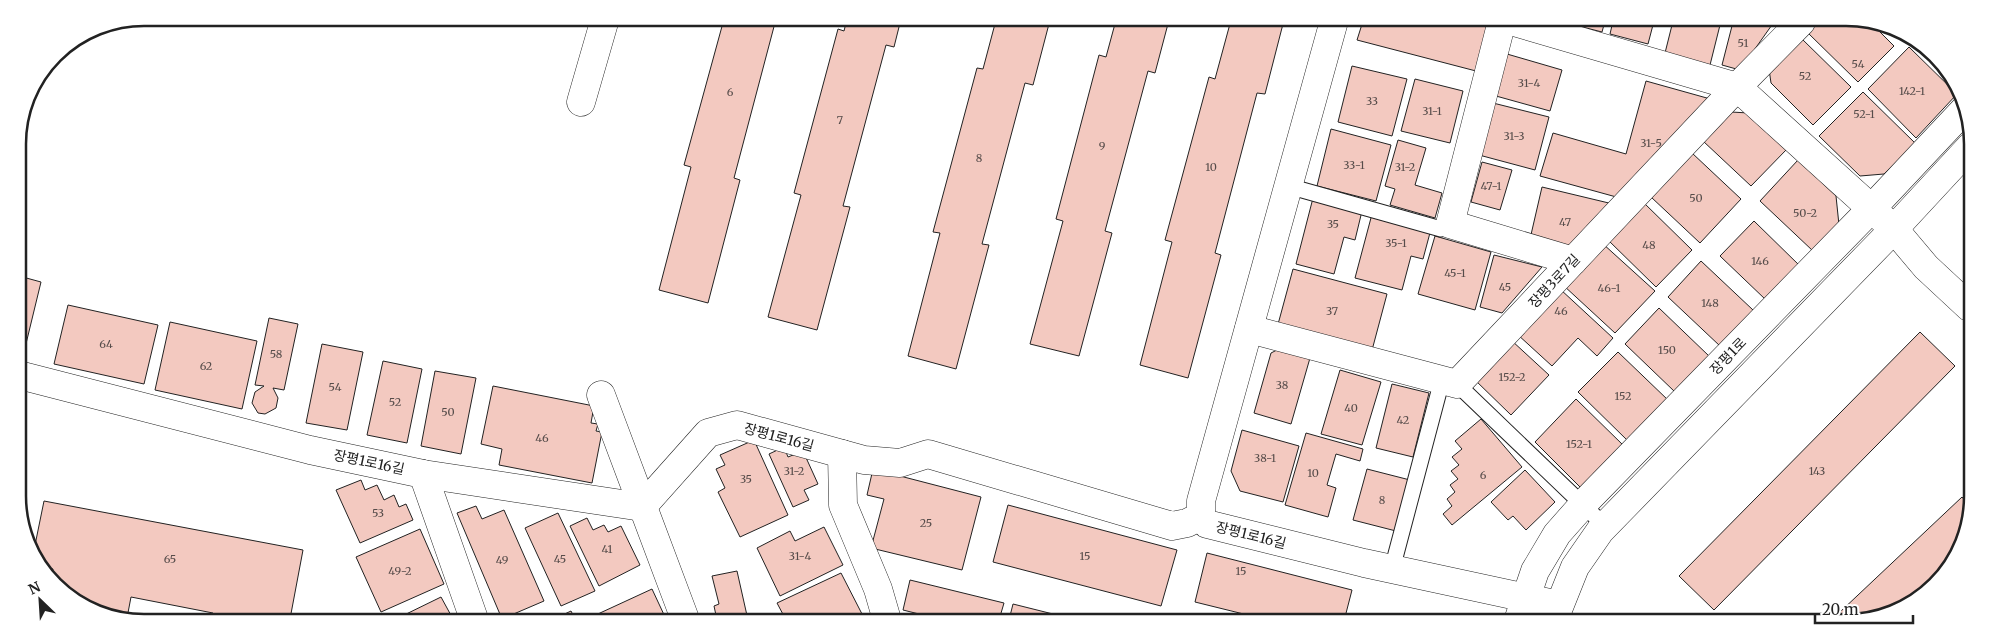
<svg xmlns="http://www.w3.org/2000/svg" width="1990" height="640" font-family="Merriweather,'Noto Sans KR',serif">
<rect width="100%" height="100%" fill="#fff"/>
<g fill="#f3c9c0" stroke="#222">
<path d="M724,19H776L734,178L740,180L708,303L659,290L691,167L684,165Z"/>
<path d="M847,19H901L894,47L886,45L843,206L850,207L817,330L768,317L801,195L794,193L838,29L844,31Z"/>
<path d="M996,20H1050L1033,85L1025,83L982,244L989,245L956,369L908,356L940,233L933,232L977,68L983,69Z"/>
<path d="M1116,20H1169L1155,73L1148,71L1105,231L1112,233L1079,356L1030,344L1063,221L1056,219L1099,55L1106,57Z"/>
<path d="M1231,20H1284L1265,94L1257,93L1215,253L1221,255L1188,378L1140,365L1172,242L1165,240L1209,77L1215,79Z"/>
<path d="M1363,21H1462L1487,27L1476,71L1357,40Z"/>
<path d="M1559,21H1605L1602,32Z"/>
<path d="M1613,21H1654L1648,44L1610,34Z"/>
<path d="M1673,21H1721L1710,65L1665,53Z"/>
<path d="M1733,22H1774L1740,70L1722,65Z"/>
<path d="M1817,22H1870L1894,46L1858,82L1807,32Z"/>
<path d="M1801,38L1851,87L1813,125L1771,83L1769,69Z"/>
<path d="M1909,47L1957,94L1916,138L1868,89Z"/>
<path d="M1925,51L1941,60L1946,71Z"/>
<path d="M1507,54L1562,70L1550,111L1496,96Z"/>
<path d="M1352,66L1407,79L1392,136L1338,122Z"/>
<path d="M1415,79L1463,91L1450,143L1401,131Z"/>
<path d="M1646,81L1714,100L1620,198L1540,176L1553,133L1626,154Z"/>
<path d="M1863,92L1915,143L1884,174L1860,176L1819,136Z"/>
<path d="M1493,103L1549,117L1535,170L1479,155Z"/>
<path d="M1731,112L1749,113L1787,149L1751,186L1703,141Z"/>
<path d="M1331,129L1391,145L1376,201L1317,186Z"/>
<path d="M1398,140L1426,148L1415,185L1442,193L1435,218L1390,205L1395,189L1385,186Z"/>
<path d="M1692,153L1741,199L1700,243L1651,197Z"/>
<path d="M1798,160L1836,196L1839,225L1813,251L1760,201Z"/>
<path d="M1482,162L1512,170L1500,210L1471,202Z"/>
<path d="M1542,187L1613,204L1571,249L1530,239Z"/>
<path d="M1313,198L1362,211L1355,240L1344,237L1334,274L1296,264Z"/>
<path d="M1643,202L1692,250L1656,287L1607,239Z"/>
<path d="M1372,214L1431,229L1423,259L1411,256L1402,290L1355,278Z"/>
<path d="M1754,221L1800,266L1766,300L1720,256Z"/>
<path d="M1435,236L1491,252L1475,310L1418,294Z"/>
<path d="M1602,243L1655,291L1615,333L1563,285Z"/>
<path d="M1494,255L1542,267L1502,313L1480,307Z"/>
<path d="M1701,261L1753,310L1720,346L1668,297Z"/>
<path d="M1293,269L1387,294L1371,354L1277,328Z"/>
<path d="M19,276L41,282L24,352L19,351Z"/>
<path d="M1560,289L1613,338L1597,356L1578,338L1552,366L1517,334Z"/>
<path d="M68,305L158,325L144,384L54,364Z"/>
<path d="M1659,308L1709,356L1675,392L1625,344Z"/>
<path d="M269,318L298,324L284,390L273,388L278,398L276,408L265,414L258,413L252,403L255,392L264,386L255,385Z"/>
<path d="M170,322L257,341L242,409L155,390Z"/>
<path d="M1920,332L1955,366L1714,610L1679,576Z"/>
<path d="M1511,340L1549,375L1511,415L1474,379Z"/>
<path d="M322,344L363,352L347,430L306,423Z"/>
<path d="M1279,349L1310,358L1291,424L1254,413L1271,353Z"/>
<path d="M1618,352L1669,401L1628,441L1578,392Z"/>
<path d="M383,361L422,369L407,443L367,435Z"/>
<path d="M1340,370L1381,382L1362,445L1321,434Z"/>
<path d="M435,371L476,378L461,454L421,446Z"/>
<path d="M1392,384L1429,393L1413,457L1376,448Z"/>
<path d="M493,386L594,406L591,423L598,424L596,431L602,432L592,483L499,465L502,449L481,444Z"/>
<path d="M1576,399L1624,446L1581,488L1535,442Z"/>
<path d="M1481,419L1522,467L1452,525L1443,514L1452,506L1447,499L1455,492L1450,485L1458,479L1451,471L1459,465L1452,457L1462,449L1455,441Z"/>
<path d="M1242,430L1299,446L1283,502L1240,491L1231,471Z"/>
<path d="M1306,433L1363,449L1360,461L1336,454L1327,485L1336,488L1328,517L1285,505Z"/>
<path d="M754,440L788,515L740,537L718,492L725,488L716,469L725,465L720,455Z"/>
<path d="M784,447L788,457L803,451L818,484L804,490L809,500L793,507L769,454Z"/>
<path d="M873,469L981,497L962,570L871,548L884,499L867,495Z"/>
<path d="M1367,469L1410,480L1396,531L1353,520Z"/>
<path d="M1525,470L1555,502L1526,530L1513,516L1508,520L1491,502Z"/>
<path d="M361,480L365,490L377,485L384,500L394,495L399,507L406,504L413,520L360,543L336,490Z"/>
<path d="M1962,497L1968,504V529L1951,567L1923,596L1854,622H1850L1840,612Z"/>
<path d="M44,501L303,550L290,619L249,618L227,614L226,618H212L213,613L131,597L127,618H111L51,581L53,569L43,567L34,550Z"/>
<path d="M1008,505L1177,550L1161,606L993,562Z"/>
<path d="M476,506L482,519L504,510L544,601L502,619L457,513Z"/>
<path d="M558,513L595,591L561,606L525,528Z"/>
<path d="M587,518L593,530L604,525L608,532L621,526L640,565L599,586L570,526Z"/>
<path d="M824,527L843,565L780,596L757,548L790,531L795,541Z"/>
<path d="M420,529L444,584L381,612L356,557Z"/>
<path d="M1207,553L1352,590L1344,621H1272L1195,602Z"/>
<path d="M737,571L748,620H717L714,606L719,604L712,576Z"/>
<path d="M841,573L862,614L850,620H786L777,603Z"/>
<path d="M910,580L1004,603L999,620H930L931,617L903,610Z"/>
<path d="M652,589L666,619H587Z"/>
<path d="M441,597L453,619H396Z"/>
<path d="M1013,604L1077,620H1009Z"/>
<path d="M571,611L575,619H554Z"/>
</g>
<g fill="none" stroke-linecap="round" stroke-linejoin="round">
<g stroke="#222" stroke-width="17">
<g id="service">
<path d="M1288,186L1441,229L1450,224"/>
<path d="M1457,384L1605,526"/>
<path d="M1392,569L1442,380"/>
</g>
</g>
<g stroke="#222" stroke-width="29">
<g id="minor">
<path d="M1502,21L1450,224L1573,261"/>
<path d="M1511,21L1737,87L1894,229L1926,267L1969,307"/>
<path d="M581,102L605,19"/>
<path d="M1249,329L1457,384L1737,87L1801,22"/>
<path d="M19,375L310,450L423,474L642,507L708,433L737,425L864,460L900,463L928,454L1172,526L1187,523L1201,516"/>
<path d="M601,395L685,619"/>
<path d="M842,454L843,505L878,589L887,620"/>
<path d="M423,474L474,619"/>
<path d="M1201,516V501L1334,21"/>
<path d="M1201,516L1207,524L1364,563L1559,605"/>
</g>
</g>
<g stroke="#222" stroke-width="29">
<g id="tertiary">
<path d="M1518,621L1535,571L1557,534L1588,499L1871,209L1965,109"/>
<path d="M1553,622L1575,567L1600,531L1894,229L1970,147"/>
</g>
</g>
<use href="#service" stroke="#fff" stroke-width="15"/>
<use href="#minor" stroke="#fff" stroke-width="28"/>
<use href="#tertiary" stroke="#fff" stroke-width="28"/>
</g>
<g text-anchor="middle" stroke-width="4" stroke-linejoin="round" paint-order="stroke">
<g font-size="11" fill="#564c4a">
<text x="1743" y="47">51</text>
<text x="1858" y="68">54</text>
<text x="1805" y="80">52</text>
<text x="1529" y="87">31-4</text>
<text x="1912" y="95">142-1</text>
<text x="730" y="96">6</text>
<text x="1372" y="105">33</text>
<text x="1432" y="115">31-1</text>
<text x="1864" y="118">52-1</text>
<text x="840" y="124">7</text>
<text x="1514" y="140">31-3</text>
<text x="1651" y="147">31-5</text>
<text x="1102" y="150">9</text>
<text x="979" y="162">8</text>
<text x="1354" y="169">33-1</text>
<text x="1211" y="171">10</text>
<text x="1405" y="171">31-2</text>
<text x="1491" y="190">47-1</text>
<text x="1696" y="202">50</text>
<text x="1805" y="217">50-2</text>
<text x="1565" y="226">47</text>
<text x="1333" y="228">35</text>
<text x="1396" y="247">35-1</text>
<text x="1649" y="249">48</text>
<text x="1760" y="265">146</text>
<text x="1455" y="277">45-1</text>
<text x="1505" y="291">45</text>
<text x="1609" y="292">46-1</text>
<text x="1710" y="307">148</text>
<text x="1332" y="315">37</text>
<text x="1561" y="315">46</text>
<text x="106" y="348">64</text>
<text x="1667" y="354">150</text>
<text x="276" y="358">58</text>
<text x="206" y="370">62</text>
<text x="1512" y="381">152-2</text>
<text x="1282" y="389">38</text>
<text x="335" y="391">54</text>
<text x="1623" y="400">152</text>
<text x="395" y="406">52</text>
<text x="1351" y="412">40</text>
<text x="448" y="416">50</text>
<text x="1403" y="424">42</text>
<text x="542" y="442">46</text>
<text x="1579" y="448">152-1</text>
<text x="1265" y="462">38-1</text>
<text x="794" y="475">31-2</text>
<text x="1817" y="475">143</text>
<text x="1313" y="477">10</text>
<text x="1483" y="479">6</text>
<text x="746" y="483">35</text>
<text x="1382" y="504">8</text>
<text x="378" y="517">53</text>
<text x="926" y="527">25</text>
<text x="607" y="553">41</text>
<text x="800" y="560">31-4</text>
<text x="1085" y="560">15</text>
<text x="170" y="563">65</text>
<text x="560" y="563">45</text>
<text x="502" y="564">49</text>
<text x="400" y="575">49-2</text>
<text x="1241" y="575">15</text>
</g>
<g font-size="14" fill="#222" stroke="#fff">
<text transform="translate(1554 281) rotate(-47)" y="5">장평3로7길</text>
<text transform="translate(1728 356) rotate(-46)" y="5">장평1로</text>
<text transform="translate(779 437) rotate(15)" y="5">장평1로16길</text>
<text transform="translate(369 462) rotate(12)" y="5">장평1로16길</text>
<text transform="translate(1251 535) rotate(14)" y="5">장평1로16길</text>
</g>
</g>
<path d="M0 0H1990V640H0ZM144 26H1846A118 118 0 0 1 1964 144V496A118 118 0 0 1 1846 614H144A118 118 0 0 1 26 496V144A118 118 0 0 1 144 26Z" fill="#fff" fill-rule="evenodd"/>
<path fill="none" stroke="#222" stroke-width="2.5" d="M144 26H1846A118 118 0 0 1 1964 144V496A118 118 0 0 1 1846 614H144A118 118 0 0 1 26 496V144A118 118 0 0 1 144 26Z"/>
<g transform="translate(40 600) rotate(335)" stroke="#ffffff" stroke-width="4" paint-order="stroke">
<path d="M0-4L9 19L0 12L-9 19Z" fill="#222222"/>
<text y="-8" font-size="14" font-weight="bold" text-anchor="middle" fill="#222222">N</text>
</g>
<path d="M1815 615v8h98v-8" fill="none" stroke="#222222" stroke-width="2.5"/>
<text x="1822" y="615" font-size="15" fill="#222222" stroke="#ffffff" stroke-width="4" paint-order="stroke">20 m</text>
</svg>
